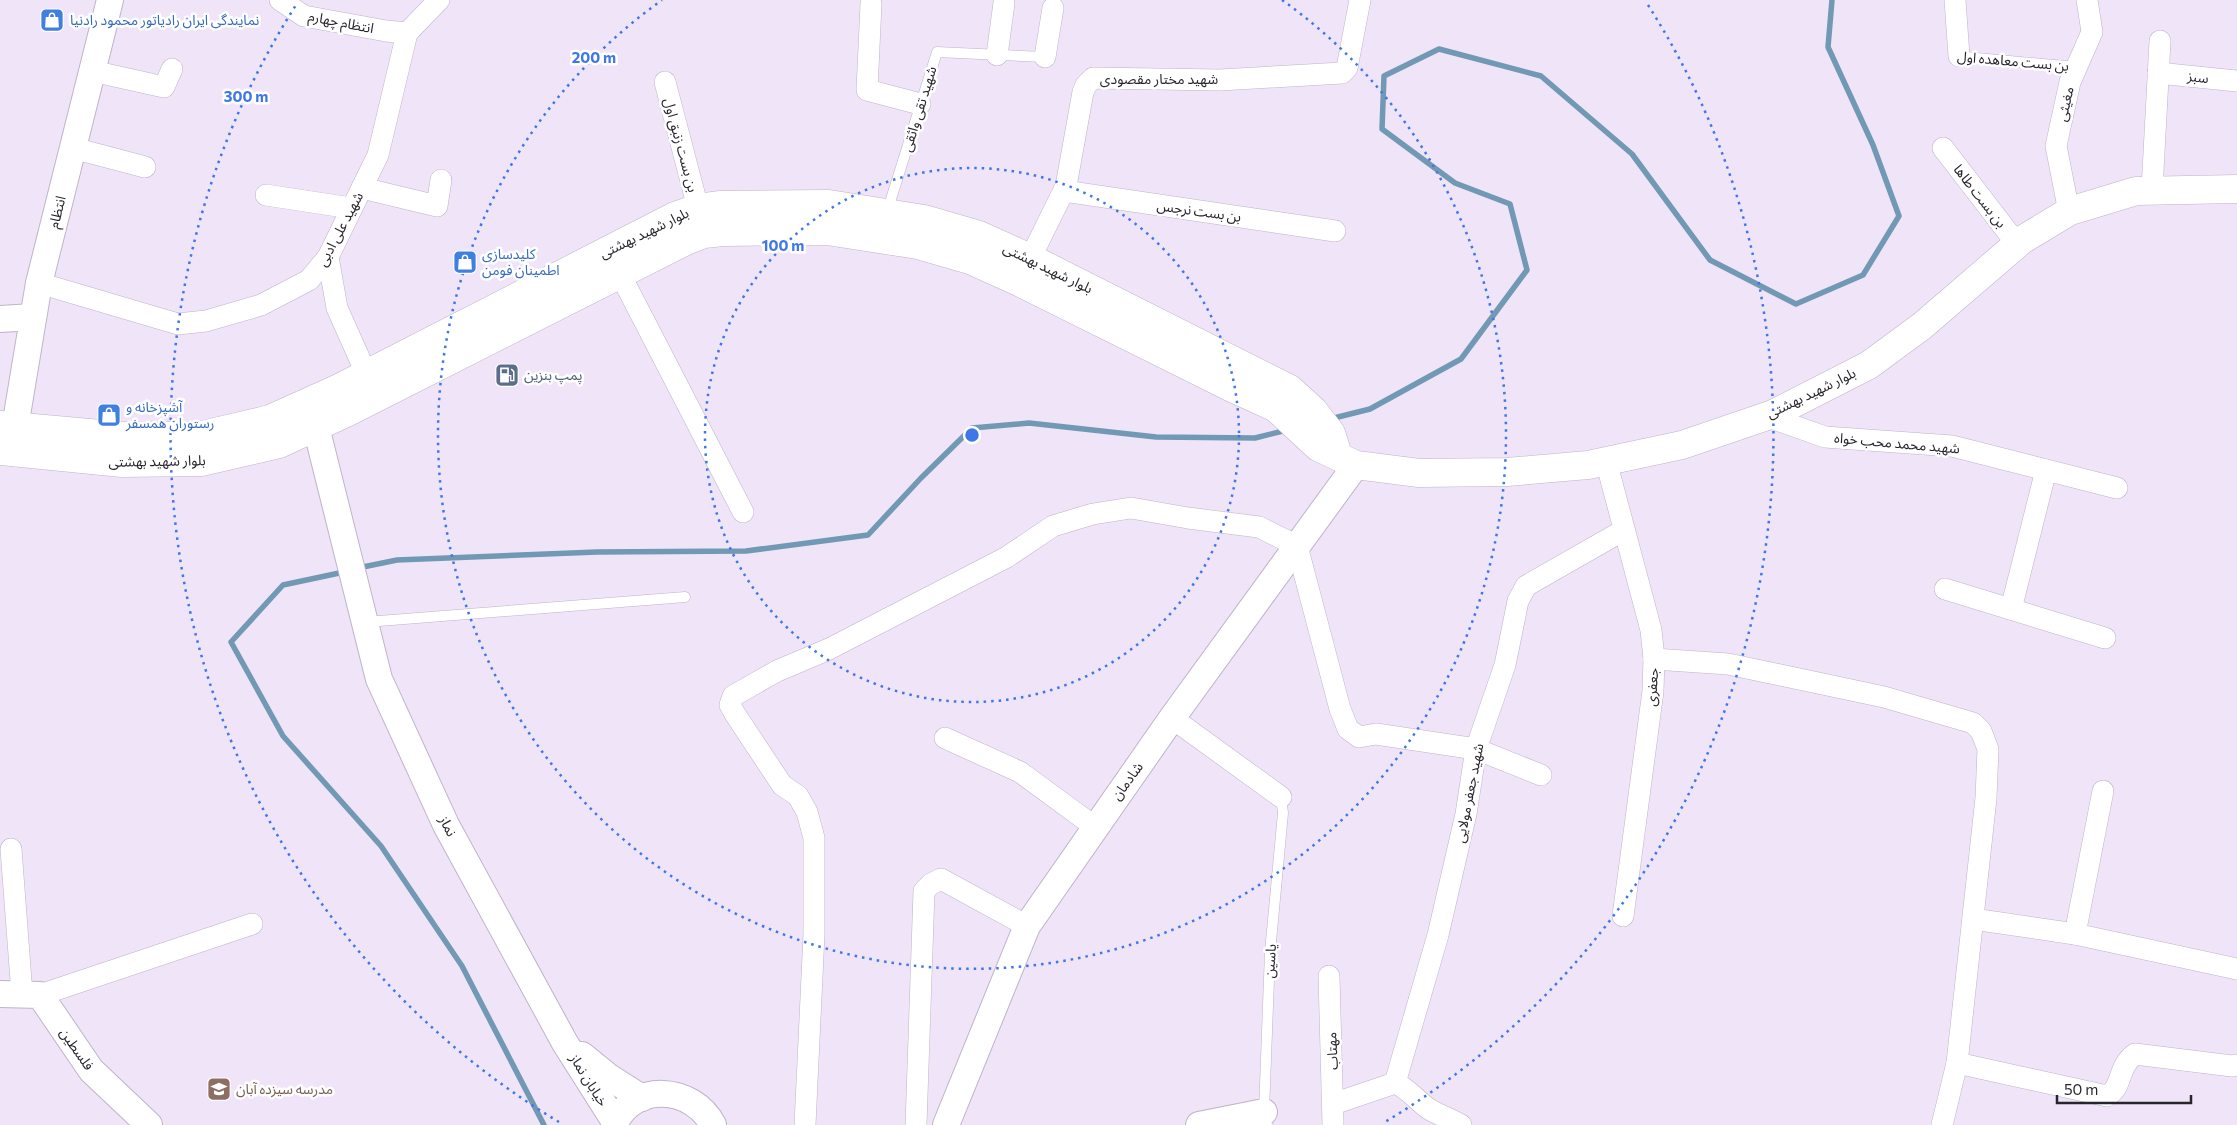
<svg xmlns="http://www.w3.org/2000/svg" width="2237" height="1125" font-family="Commissioner,'Noto Sans Arabic',sans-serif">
<rect width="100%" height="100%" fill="#efe4f8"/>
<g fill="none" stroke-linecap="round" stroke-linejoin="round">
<g stroke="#7199b3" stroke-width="5.5">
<path d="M1330,419L1370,409L1461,359L1527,270L1510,204L1455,183L1382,129L1384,76L1439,49L1541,76L1632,154L1710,260L1796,304L1863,275L1899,216L1873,145L1828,47L1832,0"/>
<path d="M358,568L397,560L597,552L746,551L868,535L921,478L972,428L1029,423L1156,437L1255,438L1287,430"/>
<path d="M344,572L283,585L231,642L283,736L381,846L462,966L544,1125"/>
</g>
<g stroke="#bfb4c7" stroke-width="11">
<g id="service">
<path d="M1955,56L2076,67"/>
<path d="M887,212L937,52L1045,57"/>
<path d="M366,622L685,597"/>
<path d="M1267,1125L1264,1112L1270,952L1283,813L1281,797"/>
</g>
</g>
<g stroke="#bfb4c7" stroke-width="22">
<g id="minor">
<path d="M280,0L304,16L386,31L407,33"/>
<path d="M1955,0L1959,56"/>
<path d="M871,4L867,90L920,104"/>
<path d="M997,55L1004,3"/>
<path d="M1045,57L1053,8"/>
<path d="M92,71L164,87L172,69"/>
<path d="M2158,73L2237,81"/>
<path d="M665,82L698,208"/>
<path d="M73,148L145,167"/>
<path d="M1943,148L2017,244"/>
<path d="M362,188L437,206L441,180"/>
<path d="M2152,190L2160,41"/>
<path d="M1064,191L1335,231"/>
<path d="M266,195L351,208"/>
<path d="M2069,212L2056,146L2070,82L2092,32L2087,0"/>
<path d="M328,257L337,308L366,373"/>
<path d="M1024,271L1066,186L1083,92L1086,85L1093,78L1220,80L1342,73L1347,68L1360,0"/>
<path d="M620,274L743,512"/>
<path d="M39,283L178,324L206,321L261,305L309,280L328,257L378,155L407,33L439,0"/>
<path d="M1766,416L1825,437L1952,446L2117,488"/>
<path d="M1606,461L1651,630L1654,659L1653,691L1623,916"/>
<path d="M1945,589L2105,638"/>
<path d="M2011,609L2046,470"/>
<path d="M1654,659L1728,664L1884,697L1973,723L1981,731L1988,749L1986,798L1957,1063L1942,1125"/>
<path d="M1172,718L1281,797"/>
<path d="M945,738L1020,772L1095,827"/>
<path d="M11,849L22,994"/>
<path d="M1973,919L2075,934L2237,969"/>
<path d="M2075,934L2103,791"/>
<path d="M1329,976L1333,1125"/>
<path d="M40,995L252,924"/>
<path d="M1957,1063L2107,1096C2123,1088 2117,1067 2135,1054L2232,1066L2237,1065"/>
<path d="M1395,1083L1438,935L1466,814L1476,749L1505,665L1518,601L1526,586L1624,530"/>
<path d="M1333,1104L1395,1083C1408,1088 1417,1101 1429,1109C1439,1115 1451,1119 1461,1125"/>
<path d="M805,1125L814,934V838L807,812L798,796L782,785L735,714L730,705L733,696L777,671L829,649L1007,557L1053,526L1093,514L1131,508L1188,518L1259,527L1297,546L1340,709L1348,729L1359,737L1376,734L1476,749L1541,775"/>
<path d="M916,1125L924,891L931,884L941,879L1027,926"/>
</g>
</g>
<g stroke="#bfb4c7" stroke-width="28">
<g id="tertiary">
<path d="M0,319L33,317"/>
<path d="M15,427L39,283L110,0"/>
<path d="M316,427L379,679L446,825L565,1043L615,1122"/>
<path d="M0,994L40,995L91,1070L149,1125"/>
<path d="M582,1055L609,1077L642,1098"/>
<path d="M614,1125C633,1081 693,1086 713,1125"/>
<path d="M946,1125L1027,926L1172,718L1356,465"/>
<path d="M1199,1125L1264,1112"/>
</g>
</g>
<g stroke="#bfb4c7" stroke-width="29">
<g id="secondary">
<path d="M0,425L123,436H198L270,419L339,388L675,216L698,208L721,205L829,204L924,219L979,235L1030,258L1290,389L1313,410L1331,433L1338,455"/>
<path d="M0,451L122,463L201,462L279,444L350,411L686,241L704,234L723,232L827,231L918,245L970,260L1019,282L1230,387L1276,408L1318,447L1356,465L1419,473L1507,472L1588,465L1682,445L1773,414L1869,365L1922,326L2022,240L2070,211L2136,191L2237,189"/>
</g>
</g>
<use href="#service" stroke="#fff" stroke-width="10"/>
<use href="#minor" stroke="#fff" stroke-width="21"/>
<use href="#tertiary" stroke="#fff" stroke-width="26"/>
<use href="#secondary" stroke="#fff" stroke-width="28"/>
</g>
<g fill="none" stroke="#3e77e7" stroke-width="2.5" stroke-dasharray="2.5 5">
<circle cx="972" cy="435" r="267"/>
<path d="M1282 0A534 534 0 1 1 662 0"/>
<path d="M559 1122A801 801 0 0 1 296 5M1648 5A801 801 0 0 1 1385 1122"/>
</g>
<defs>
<g id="shop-square" transform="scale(1.25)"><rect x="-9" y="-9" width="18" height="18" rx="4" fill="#3f7fe0" stroke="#fff"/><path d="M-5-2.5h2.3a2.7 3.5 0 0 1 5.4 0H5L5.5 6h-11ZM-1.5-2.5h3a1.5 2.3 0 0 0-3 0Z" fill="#fff"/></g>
<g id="fuel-square" transform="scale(1.25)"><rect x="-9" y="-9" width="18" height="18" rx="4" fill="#5c6f8a" stroke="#fff"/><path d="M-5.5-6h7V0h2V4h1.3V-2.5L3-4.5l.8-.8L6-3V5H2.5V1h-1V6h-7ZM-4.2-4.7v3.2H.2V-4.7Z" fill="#fff"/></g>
<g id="school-square" transform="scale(1.25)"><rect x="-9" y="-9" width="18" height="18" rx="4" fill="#8d6e63" stroke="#fff"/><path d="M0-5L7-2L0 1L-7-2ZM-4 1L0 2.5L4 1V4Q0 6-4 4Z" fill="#fff"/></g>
</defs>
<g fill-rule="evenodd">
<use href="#shop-square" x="52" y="20"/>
<use href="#shop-square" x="465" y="262"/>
<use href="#fuel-square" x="507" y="375"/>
<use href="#shop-square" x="109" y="415"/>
<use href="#school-square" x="219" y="1089"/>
</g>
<g text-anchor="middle" stroke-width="5" stroke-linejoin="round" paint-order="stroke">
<g font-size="14" fill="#366cbe" stroke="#fff" text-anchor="start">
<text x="70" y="25">نمایندگی ایران رادیاتور محمود رادنیا</text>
<text x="482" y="259">کلیدسازی<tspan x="482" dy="16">اطمینان فومن</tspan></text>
<text x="126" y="412">آشپزخانه و<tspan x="126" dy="16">رستوران همسفر</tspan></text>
</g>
<g font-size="14" fill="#28242c" stroke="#fff">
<text transform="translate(341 22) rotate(11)" y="5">انتظام چهارم</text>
<text transform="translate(2013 61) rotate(5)" y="5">بن بست معاهده اول</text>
<text transform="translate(2198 77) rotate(6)" y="5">سبز</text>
<text x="1159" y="84">شهید مختار مقصودی</text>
<text transform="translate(2065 104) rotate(-77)" y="5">مغیثی</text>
<text transform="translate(919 109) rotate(-73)" y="5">شهید تقی واثقی</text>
<text transform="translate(681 145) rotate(75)" y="5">بن بست زنبق اول</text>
<text transform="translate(1980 196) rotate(52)" y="5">بن بست طاها</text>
<text transform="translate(1199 211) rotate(8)" y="5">بن بست نرجس</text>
<text transform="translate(57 212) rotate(-76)" y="5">انتظام</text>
<text transform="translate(340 229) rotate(-62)" y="5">شهید علی ادبی</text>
<text transform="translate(644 233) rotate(-26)" y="5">بلوار شهید بهشتی</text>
<text transform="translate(1048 268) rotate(26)" y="5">بلوار شهید بهشتی</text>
<text transform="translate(1811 393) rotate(-26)" y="5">بلوار شهید بهشتی</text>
<text transform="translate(1897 443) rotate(5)" y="5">شهید محمد محب خواه</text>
<text transform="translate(157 461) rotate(-1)" y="5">بلوار شهید بهشتی</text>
<text transform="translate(1652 687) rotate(-86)" y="5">جعفری</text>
<text transform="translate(1127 781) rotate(-54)" y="5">شادمان</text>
<text transform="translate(1469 793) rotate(-79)" y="5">شهید جعفر مولایی</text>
<text transform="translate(448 826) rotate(63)" y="5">نماز</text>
<text transform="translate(1270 961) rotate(-87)" y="5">یاسین</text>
<text transform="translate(77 1049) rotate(55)" y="5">فلسطین</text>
<text transform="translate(1332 1051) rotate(-92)" y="5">مهتاب</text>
<text transform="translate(589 1080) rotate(58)" y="5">خیابان نماز</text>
</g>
<g font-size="14" fill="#4e5e75" stroke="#fff" text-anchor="start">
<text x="524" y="380">پمپ بنزین</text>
</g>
<g font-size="14" fill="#785e54" stroke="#fff" text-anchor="start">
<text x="236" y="1094">مدرسه سیزده آبان</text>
</g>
</g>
<circle cx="972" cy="435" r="8" fill="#3e77e7" stroke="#fff" stroke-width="2.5"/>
<g font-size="15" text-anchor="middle" font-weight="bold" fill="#3e77e7" stroke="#fff" stroke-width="5" stroke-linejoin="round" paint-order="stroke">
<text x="594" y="63">200 m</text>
<text x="246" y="102">300 m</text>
<text x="783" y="251">100 m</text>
</g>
<path d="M2057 1095v8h134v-8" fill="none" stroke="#28242c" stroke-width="2.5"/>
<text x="2064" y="1095" font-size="15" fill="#28242c" stroke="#ffffff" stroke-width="4" paint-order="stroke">50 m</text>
</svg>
